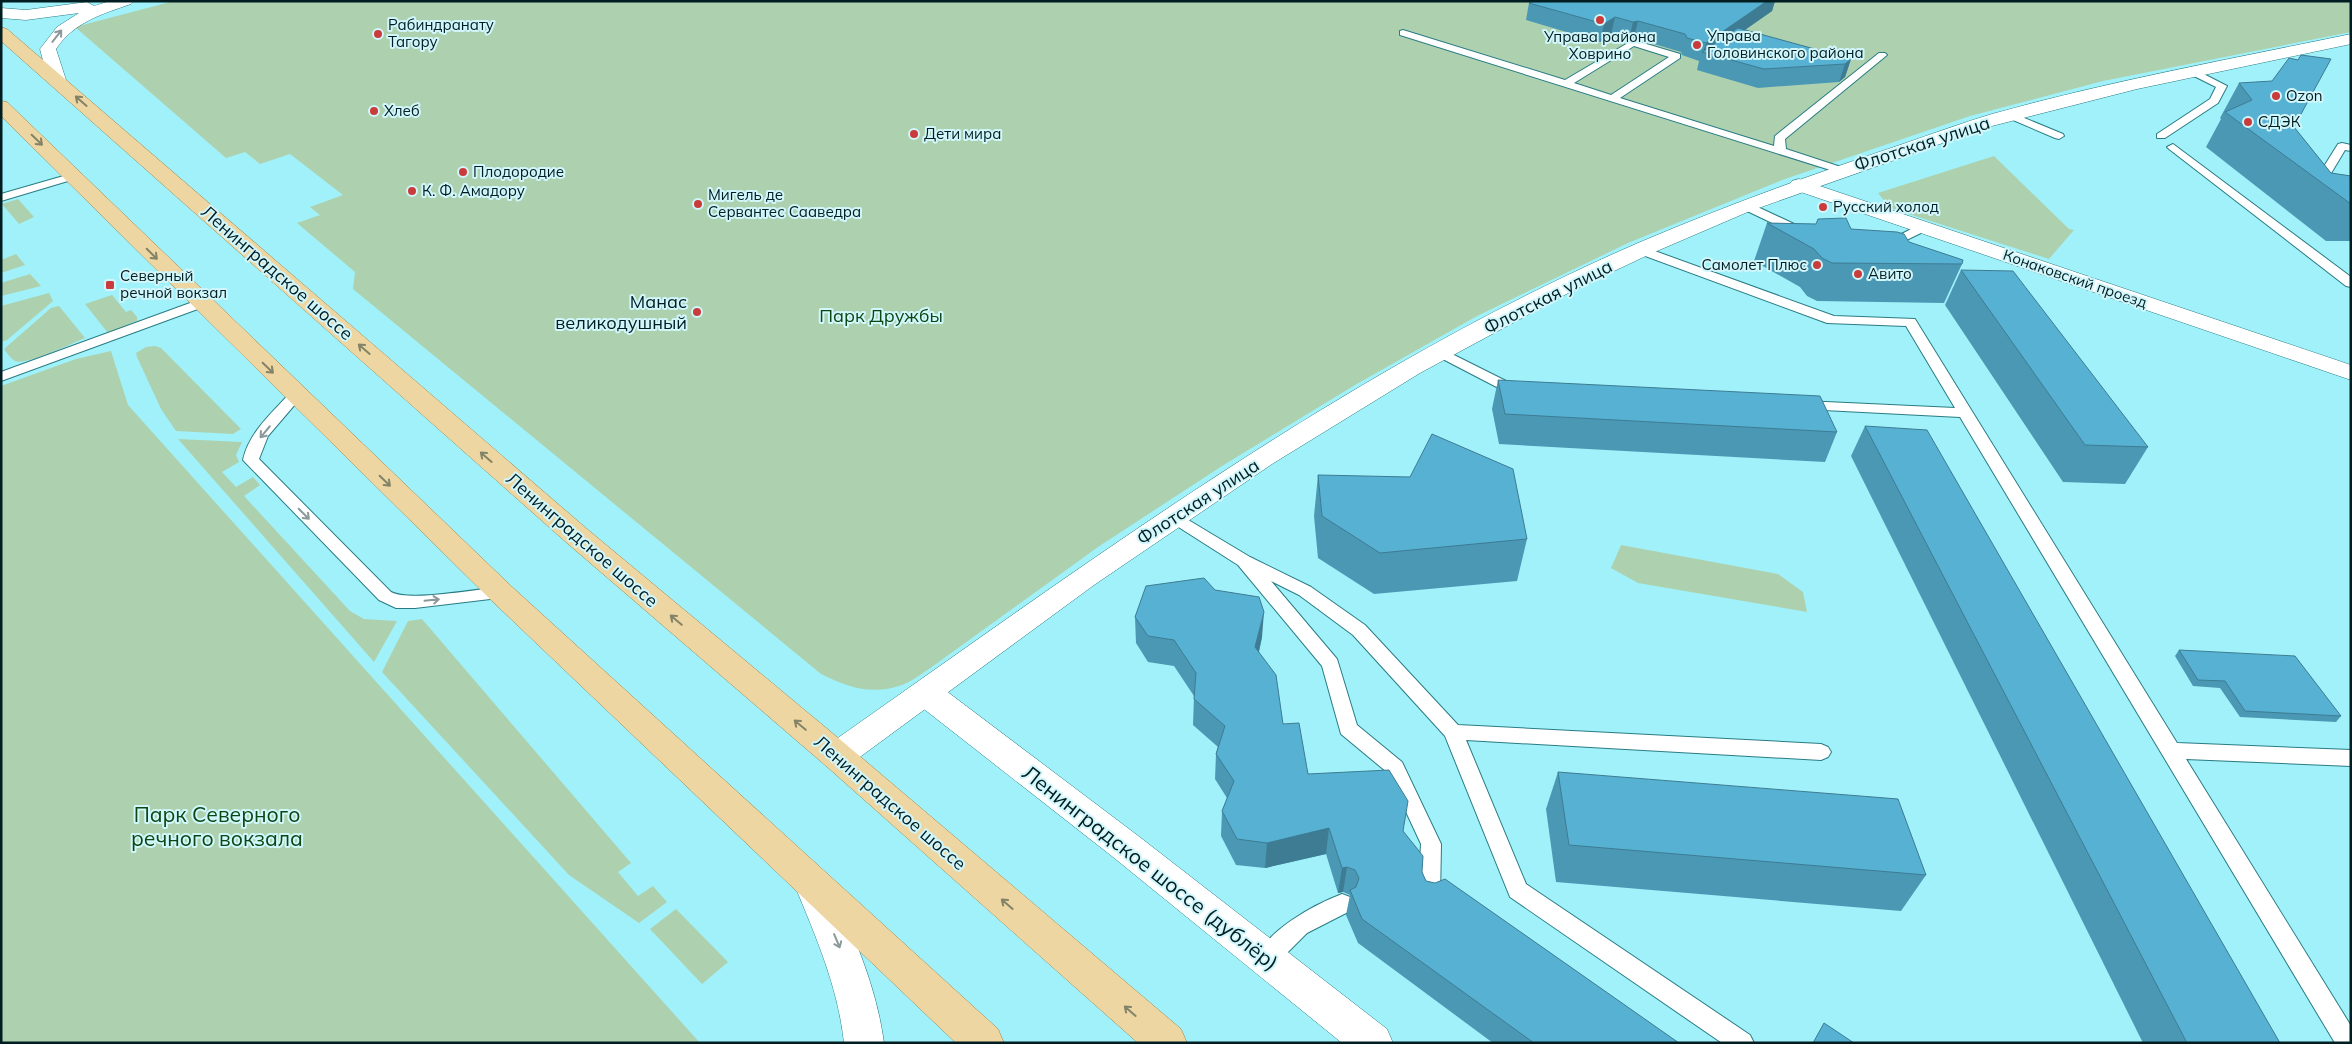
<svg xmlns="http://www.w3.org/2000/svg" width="2352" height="1044" font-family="Mulish,sans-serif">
<rect width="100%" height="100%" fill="#a1f1fa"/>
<g fill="#add1ae">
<path d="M174,1H2351V32L2103,81L1970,116L1785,179L1628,243L1477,316L1355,385L1222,466L1098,547L929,669C920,675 909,683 899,686C870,695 847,687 821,674L353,289L355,272L297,223L320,215L310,207L343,195L290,154L260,164L245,152L226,158L75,27Z"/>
<path d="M1994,156L2069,229L2074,230L2049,259L1890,208L1878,193Z"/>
<path d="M18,199L34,217L19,224L2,204Z"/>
<path d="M16,254L25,265L1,273V260Z"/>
<path d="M30,274L41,286L1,296V283Z"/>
<path d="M49,293L53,301L7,340L1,342V306Z"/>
<path d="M112,295L126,312L131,310L137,317V321L108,333L85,304Z"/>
<path d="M59,306L85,338C73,343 25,366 15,361C11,359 7,353 4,349L51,308Z"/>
<path d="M155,346L161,348L241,429L233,434L176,431L161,409L137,357L136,353L146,347Z"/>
<path d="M111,351L128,405L700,1043H1V386L76,359Z"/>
<path d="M178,439L242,442L236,455L239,462L222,472L236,487L253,477L260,485L244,496L350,611L364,619L397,621L374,662Z"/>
<path d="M1621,545L1778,574L1803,592L1807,612L1638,583L1611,568Z"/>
<path d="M422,619L631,863L618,872L638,896L653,886L667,902L639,923L569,875L382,672L408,621Z"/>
<path d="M676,909L728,962L702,984L650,929Z"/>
</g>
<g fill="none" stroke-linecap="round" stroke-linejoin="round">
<g stroke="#297c84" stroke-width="2">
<g id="service">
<path d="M1403,30L1565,80L1633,40L1680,54V58L1620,98L1774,146L1775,136L1879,53H1885L1887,55L1785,139L1786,149L1847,169L1849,171L1847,173L1843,174L1400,35V31ZM1634,46L1669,57L1611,95L1574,83Z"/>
<path d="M2192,68L2227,86L2218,103L2165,138H2157V134L2210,99L2216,87L2188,73L2187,71Z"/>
<path d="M2010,112L2063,134L2064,136L2059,139L2055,138L2006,117L2005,115Z"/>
<path d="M2342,143L2351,145V151L2345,150L2330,175L2351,189V198L2318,176L2338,144Z"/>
<path d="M2173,144L2351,277V287L2346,286L2169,149L2167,147Z"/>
<path d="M74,173L78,174L80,176L78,178L1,201V194Z"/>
<path d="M1747,202L1807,230L1809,233L1803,237L1799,236L1743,209L1741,206L1743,203Z"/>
<path d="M1923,223L1927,224L1929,227L1927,230L1890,248L1886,249L1880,245Z"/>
<path d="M1641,246L1834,316L1915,319L2177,743L2351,750V766L2186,759L2351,1026V1043H2335L1960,417L1804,409L1797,405L1804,401L1955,408L1906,326L1827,323L1637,253L1635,250L1637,247Z"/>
<path d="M201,299L206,300L208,303L206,306L1,381V372Z"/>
<path d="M1440,348L1522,389L1524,392L1522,395H1512L1435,355L1433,352L1435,349Z"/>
<path d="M296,391L303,395L268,436L259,459L391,592C410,602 477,589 501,587L507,589L510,593L507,597L415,608H396L379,600L243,460C249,432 273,412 291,392Z"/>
<path d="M1175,512L1250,557L1311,587L1365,625L1458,725L1821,744L1828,747L1831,752L1828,757L1821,760L1466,740L1526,884L1750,1035L1754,1043H1722L1510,897L1445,736L1353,635L1299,595L1271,581L1337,659L1357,725L1402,762L1441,844L1440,897L1437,904L1429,906L1421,904L1418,897L1421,844L1388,773L1341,734L1322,666L1238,565L1169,521L1167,517L1169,513Z"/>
<path d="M1342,894L1350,897L1353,904L1350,911L1307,933L1274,966L1266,969L1258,966L1255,959C1268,930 1313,905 1342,894Z"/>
</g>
</g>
<g stroke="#297c84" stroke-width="1">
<g id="minor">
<path d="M1799,179L2351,365V380L1792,189L1789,185L1792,181Z"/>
<path d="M926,681L937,684L1137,835L1387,1029L1393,1043H1342L1113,857L915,702L910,693L915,684Z"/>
<path d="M813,870L826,875C851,929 876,983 884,1043H844C838,987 816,937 795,886L800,875Z"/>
</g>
</g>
<g stroke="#297c84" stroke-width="1">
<g id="tertiary">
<path d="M110,1H134L131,4C102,14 74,22 56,49L66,80L63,84H51L48,80L40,49L57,27L79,13L26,20L1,18V8L26,10L87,2L94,6Z"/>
<path d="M2351,34V44L2137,89L1988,127L1750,211L1650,254L1572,291L1420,373L1272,464L1094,585L849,765L837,769L825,765L821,756L825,747C1086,564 1344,371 1638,243C1725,206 1813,174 1903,144C1932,134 1962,123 1992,114C2110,81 2231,59 2351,34Z"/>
</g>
</g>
<g stroke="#94844d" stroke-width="1">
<g id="primary">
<path d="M1,27L7,29L587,529L849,747L1181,1029L1187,1043H1138L825,765L567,543L1,41Z"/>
<path d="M1,101L7,102L511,586L998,1029L1004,1043H956L491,600L1,116Z"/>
</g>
</g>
<use href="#service" fill="#fff" fill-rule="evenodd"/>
<use href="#minor" fill="#fff" fill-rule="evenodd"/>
<use href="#tertiary" fill="#fff" fill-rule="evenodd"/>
<use href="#primary" fill="#eed6a2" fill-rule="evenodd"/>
</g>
<g fill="#4b98b5">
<path d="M1532,1H1775L1772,11L1745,30L1851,59L1845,77L1839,82L1758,88L1697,70L1699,61L1682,55L1681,52L1634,38L1629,40L1611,35L1600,42L1526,20L1529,3Z"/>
<path d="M2239,83L2294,127L2331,173L2351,176V241H2326L2206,147L2221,119L2220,118Z"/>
<path d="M1767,223L1816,224L1851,229L1909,242L1962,264L1944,303L1817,301L1807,296L1800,287L1754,261Z"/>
<path d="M1961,270L2148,447L2125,484L2063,482L1945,305Z"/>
<path d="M1498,380L1837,432L1825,462L1499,444L1492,409Z"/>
<path d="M1865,426L2280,1043H2143L1851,456Z"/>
<path d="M1318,475L1527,539L1517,581L1374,594L1318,558L1314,516Z"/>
<path d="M1135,617L1262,637L1259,652L1283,724L1308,774L1403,831L1426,881L1679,1043H1493L1358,943L1346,915L1350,895L1343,892L1338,893L1326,854L1265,868L1236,865L1221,836L1222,811L1227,798L1215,779L1216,754L1218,747L1193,725L1194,696L1174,666L1148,662L1136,643Z"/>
<path d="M2179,650L2341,716L2336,722L2240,717L2220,688L2193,686L2175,656Z"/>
<path d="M1558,772L1926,875L1901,911L1556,882L1546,809Z"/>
</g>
<g fill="#3d7c93">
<path d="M1767,1H1775L1772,11L1710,54L1703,52L1706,43Z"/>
<path d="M1615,17L1611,35L1600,42L1604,24Z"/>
<path d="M1638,21L1634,38L1629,40L1633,22Z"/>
<path d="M1851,59L1845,77L1839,82L1845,64Z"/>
<path d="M1264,612L1262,637L1254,673L1255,647Z"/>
<path d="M1329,828L1326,854L1265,868L1267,843Z"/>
<path d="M1347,867L1343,892L1338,893L1342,868Z"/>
</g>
<g fill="#57b1d2" stroke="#3d7c93">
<path d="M1532,1H1767L1706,43L1687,38L1685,34L1638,21L1633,22L1615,17L1604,24L1529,3Z"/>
<path d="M1738,28L1851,59L1845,64L1764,69L1702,52Z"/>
<path d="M2301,55L2331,59L2294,127L2331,173L2351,176V204L2225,112L2252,100L2239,83L2272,81L2289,58L2298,60Z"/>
<path d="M1846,218L1851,229L1897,232L1904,234L1909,242L1963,260L1962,264L1832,263L1822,258L1814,249L1767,223L1816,224L1818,219Z"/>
<path d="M1961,270L2013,271L2148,447L2085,445Z"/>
<path d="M1498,380L1820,396L1837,432L1505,414Z"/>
<path d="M1865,426L1927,430L2280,1043H2187Z"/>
<path d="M1432,434L1513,469L1527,539L1380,553L1322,516L1318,475L1410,477Z"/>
<path d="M1204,578L1215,590L1259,597L1264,612L1255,647L1276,675L1283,724L1299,723L1308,774L1389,770L1408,801L1403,831L1423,856L1422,872L1426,881L1435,883L1445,879L1679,1043H1534L1362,919L1350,890L1356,887L1359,878L1355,870L1347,867L1342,868L1329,828L1267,843L1237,839L1222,811L1234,781L1216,754L1225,726L1194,699L1196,673L1174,640L1148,636L1135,617L1146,586Z"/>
<path d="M2179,650L2295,656L2341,716L2245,711L2225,681L2198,680Z"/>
<path d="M1558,772L1898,799L1926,875L1569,845Z"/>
<path d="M1824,1023L1854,1043H1813Z"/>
</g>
<defs><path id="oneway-shaft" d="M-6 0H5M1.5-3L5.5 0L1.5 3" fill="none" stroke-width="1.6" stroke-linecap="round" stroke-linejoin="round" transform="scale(1.25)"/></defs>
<g stroke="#8c999b">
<use href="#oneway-shaft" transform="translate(57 36) rotate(-52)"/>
<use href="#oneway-shaft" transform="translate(265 432) rotate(130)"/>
<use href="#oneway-shaft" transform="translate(304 514) rotate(45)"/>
<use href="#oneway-shaft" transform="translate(432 600) rotate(-6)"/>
<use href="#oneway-shaft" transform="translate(837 941) rotate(67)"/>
</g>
<g stroke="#838368">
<use href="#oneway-shaft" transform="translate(81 101) rotate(-139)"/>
<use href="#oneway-shaft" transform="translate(37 140) rotate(44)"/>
<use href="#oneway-shaft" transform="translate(152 254) rotate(45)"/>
<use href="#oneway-shaft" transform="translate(364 349) rotate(-139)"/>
<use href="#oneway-shaft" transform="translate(268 368) rotate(44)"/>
<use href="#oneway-shaft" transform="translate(486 457) rotate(-139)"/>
<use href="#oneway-shaft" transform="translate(385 481) rotate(44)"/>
<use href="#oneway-shaft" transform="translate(676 620) rotate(-140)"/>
<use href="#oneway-shaft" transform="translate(800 725) rotate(-140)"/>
<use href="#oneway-shaft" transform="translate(1007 904) rotate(-139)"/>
<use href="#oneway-shaft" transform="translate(1130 1011) rotate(-139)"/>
</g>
<g fill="#ca3c3b" stroke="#d1f6fb" stroke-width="2">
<circle cx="1600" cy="20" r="5"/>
<circle cx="378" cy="34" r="5"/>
<circle cx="1697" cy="45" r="5"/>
<circle cx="2276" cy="96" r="5"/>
<circle cx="374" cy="111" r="5"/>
<circle cx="2248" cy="122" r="5"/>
<circle cx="914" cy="134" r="5"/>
<circle cx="463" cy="172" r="5"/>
<circle cx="412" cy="191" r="5"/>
<circle cx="698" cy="204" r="5"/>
<circle cx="1823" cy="207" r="5"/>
<circle cx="1817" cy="265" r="5"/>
<circle cx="1858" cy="274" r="5"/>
<rect x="105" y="280" width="10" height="10" rx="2.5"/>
<circle cx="697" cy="312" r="5"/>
</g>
<g text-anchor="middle" stroke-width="4" stroke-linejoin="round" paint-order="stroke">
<g font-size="15" fill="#001d21" stroke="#d1f6fb" text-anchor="start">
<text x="388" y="30">Рабиндранату<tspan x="388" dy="17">Тагору</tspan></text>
<text x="1707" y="41">Управа<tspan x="1707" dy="17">Головинского района</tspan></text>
<text x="1600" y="42" text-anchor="middle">Управа района<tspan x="1600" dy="17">Ховрино</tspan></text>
<text x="2286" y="101">Ozon</text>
<text x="384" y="116">Хлеб</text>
<text x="2258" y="127">СДЭК</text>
<text x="924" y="139">Дети мира</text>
<text x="473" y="177">Плодородие</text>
<text x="422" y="196">К. Ф. Амадору</text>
<text x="708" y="200">Мигель де<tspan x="708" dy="17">Сервантес Сааведра</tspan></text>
<text x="1833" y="212">Русский холод</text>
<text x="1807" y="270" text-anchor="end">Самолет Плюс</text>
<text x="1868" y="279">Авито</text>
<text x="120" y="281">Северный<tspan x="120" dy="17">речной вокзал</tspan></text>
</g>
<g font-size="15" fill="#001d21" stroke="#d1f6fb">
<text transform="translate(2075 279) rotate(19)" y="5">Конаковский проезд</text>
</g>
<g font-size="18" fill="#001d21" stroke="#d1f6fb">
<text transform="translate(1922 144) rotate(-18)" y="6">Флотская улица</text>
<text transform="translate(277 273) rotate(41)" y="6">Ленинградское шоссе</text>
<text transform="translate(1548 297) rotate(-27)" y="6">Флотская улица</text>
<text transform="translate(1198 502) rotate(-33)" y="6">Флотская улица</text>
<text transform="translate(582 540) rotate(41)" y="6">Ленинградское шоссе</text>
<text transform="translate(890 803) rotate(41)" y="6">Ленинградское шоссе</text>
</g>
<g font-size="18" fill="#001d21" stroke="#d1f6fb" text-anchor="end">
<text x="687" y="308">Манас<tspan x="687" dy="21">великодушный</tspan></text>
</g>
<g font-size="18" fill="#094813" stroke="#d1f6fb">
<text x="881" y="322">Парк Дружбы</text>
</g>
<g font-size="21" fill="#094813" stroke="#d1f6fb">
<text x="217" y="822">Парк Северного<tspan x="217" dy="24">речного вокзала</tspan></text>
</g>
<g font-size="21" fill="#001d21" stroke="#d1f6fb">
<text transform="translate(1150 868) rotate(38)" y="7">Ленинградское шоссе (дублёр)</text>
</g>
</g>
<rect width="2352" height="1044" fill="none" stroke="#001d21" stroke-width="5"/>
</svg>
